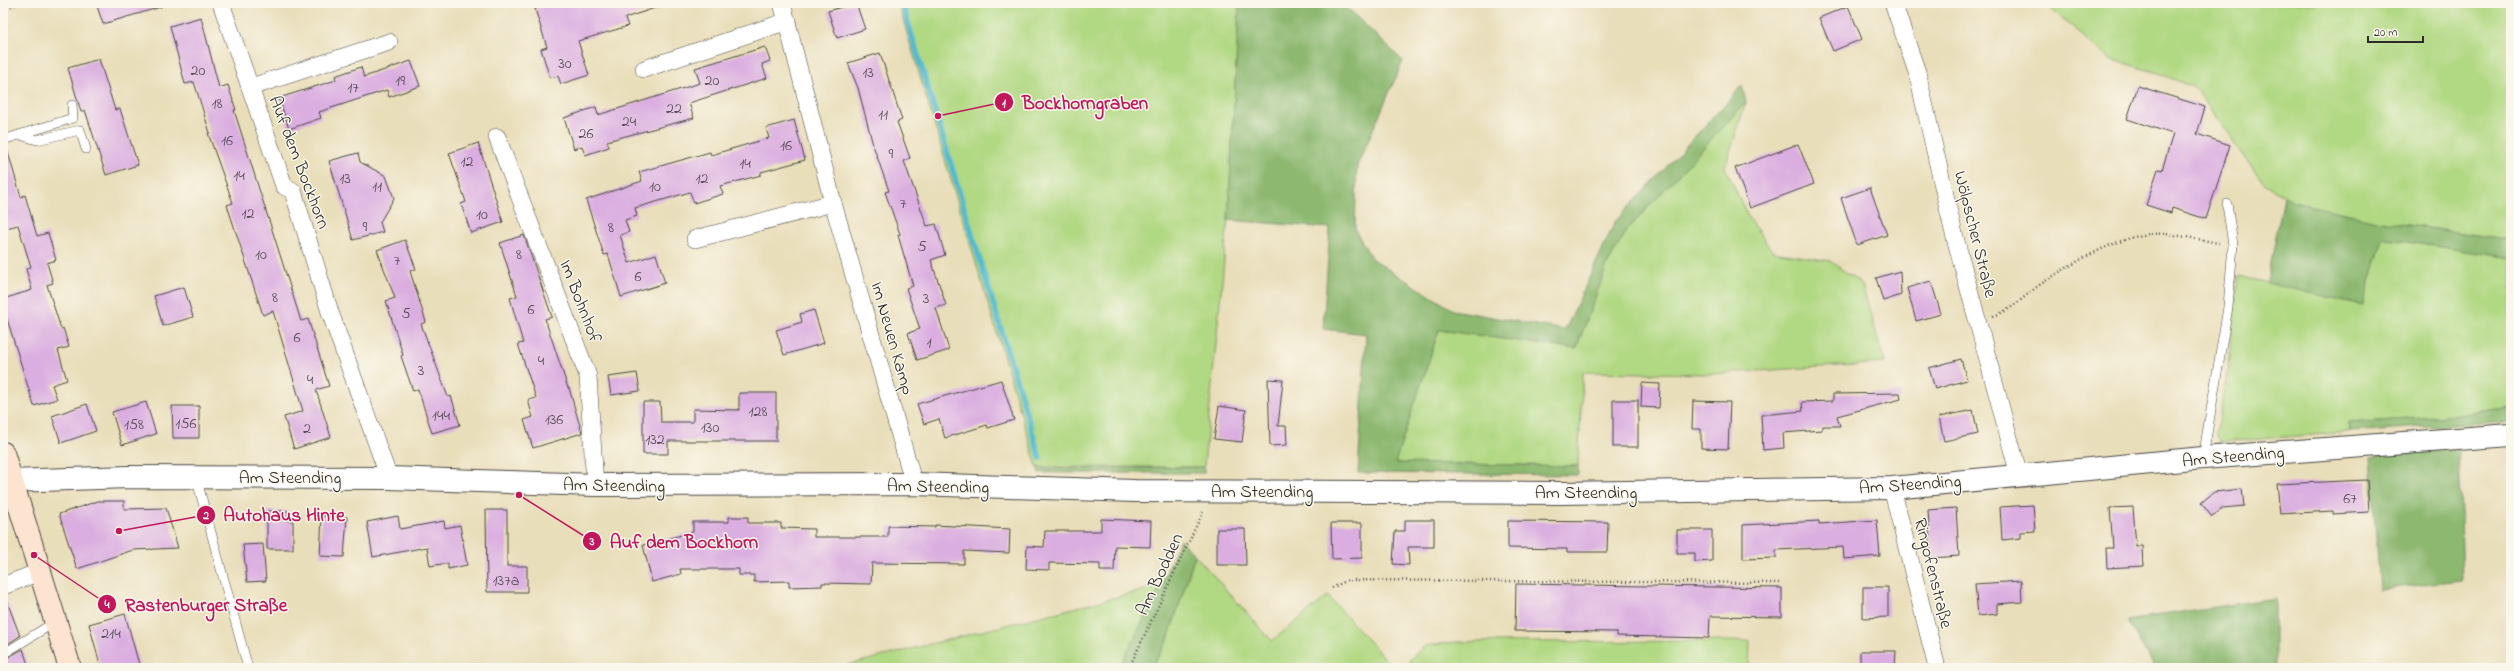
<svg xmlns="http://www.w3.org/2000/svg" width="2514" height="671" font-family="'Indie Flower',sans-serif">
<rect width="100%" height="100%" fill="#fbf7ec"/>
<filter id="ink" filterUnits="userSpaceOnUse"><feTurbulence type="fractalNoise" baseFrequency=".025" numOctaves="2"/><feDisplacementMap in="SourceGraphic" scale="8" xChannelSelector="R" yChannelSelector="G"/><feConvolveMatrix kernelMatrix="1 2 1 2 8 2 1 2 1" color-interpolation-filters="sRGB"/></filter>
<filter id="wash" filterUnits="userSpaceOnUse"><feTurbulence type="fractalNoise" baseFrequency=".012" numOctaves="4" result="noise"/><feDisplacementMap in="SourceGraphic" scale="16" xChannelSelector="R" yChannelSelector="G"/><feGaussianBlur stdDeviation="0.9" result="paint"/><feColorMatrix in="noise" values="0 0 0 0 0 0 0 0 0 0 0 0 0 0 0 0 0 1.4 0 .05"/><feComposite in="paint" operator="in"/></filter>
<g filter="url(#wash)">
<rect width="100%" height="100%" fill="#e9deba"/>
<g fill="#b1d882" stroke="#6e8256">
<path d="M898,3H1235L1239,7L1228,220L1204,467H1037Z"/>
<path d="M2044,3H2511V240L2386,222L2293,202L2263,182L2195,88L2158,73L2110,59Z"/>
<path d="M1746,102L1725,167L1749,219L1773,252L1831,261L1862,285L1885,363L1709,374L1583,372L1578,466L1394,463L1439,330L1576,349L1607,265L1627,230Z"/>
<path d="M2383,238L2511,258V407L2437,417L2349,423L2350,432L2221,442L2216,433L2227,374L2239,276L2363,305Z"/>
<path d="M1195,555L1272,641L1328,596L1393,668H1151L1167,642Z"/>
<path d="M1161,586L1119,668H836Z"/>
<path d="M1750,641L1749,668H1416L1409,660L1425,646L1458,642Z"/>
</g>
<g fill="#8cb870" stroke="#5c724e">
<path d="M1257,3H1342L1403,61L1357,166L1355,230L1372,259L1453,310L1565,330L1615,222L1742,86L1746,102L1627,230L1607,265L1576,349L1439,330L1395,463L1578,466V475L1358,473L1366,334L1323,329L1330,228L1228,220L1239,7Z"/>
<path d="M2284,196L2293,202L2386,222L2511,240V258L2383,238L2363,305L2267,283Z"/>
<path d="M2511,407V421L2350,432L2349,423L2437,417Z"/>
<path d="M2459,449L2463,581L2380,589L2370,457Z"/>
<path d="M1037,467L1047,469L1204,467V473H1039Z"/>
<path d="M1180,540L1195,555L1167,642L1151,668H1119L1161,586Z"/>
<path d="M2275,598V668H2155L2127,620Z"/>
</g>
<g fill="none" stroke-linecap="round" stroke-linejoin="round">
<path stroke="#53b9d2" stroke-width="5.5" d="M902,3L1040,458"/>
</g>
<g id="blocks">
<g fill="#daaee0">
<path d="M96,3H161V7L103,24Z"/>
<path d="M553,3H660L661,6L625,18L628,26L578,41L589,75L561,84L558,76L550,78L541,49L547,47L535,9Z"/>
<path d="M856,3L865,29L837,38L828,11Z"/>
<path d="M1848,6L1862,39L1833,51L1819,18Z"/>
<path d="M201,17L219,88L228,85L236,110H234L301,321L308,319L329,386L316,390L331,437L294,449L284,417L303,411L273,311L263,315L227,205L233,203L208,133H210L194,82L185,84L170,26Z"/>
<path d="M765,47L770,61L762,64L767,78L689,103L694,118L607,141L609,147L585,155L582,146L574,149L564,118L596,107L598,115L700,83L695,68Z"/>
<path d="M880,53L902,120L897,122L910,158L904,161L927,226L936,224L945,255L931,260L946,305L936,308L949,350L917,360L908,333L920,329L906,288L913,286L898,235L900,234L885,192L889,191L873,145L858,88L848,63Z"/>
<path d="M99,59L115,110L120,109L138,165L106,175L85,110L81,112L68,68Z"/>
<path d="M411,61L420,86L389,97L387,90L319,112L321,118L289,129L279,98L336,80L335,76L361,67L364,77Z"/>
<path d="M2138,86L2205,107L2197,134L2230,145L2206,219L2172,208L2171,213L2146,205L2158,169L2162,170L2173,134L2127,119Z"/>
<path d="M794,120L805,160L761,172V175L720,186L723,194L694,203L690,192L635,208L637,216L625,220L629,232L620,235L629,263L656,254L665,283L621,297L608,254L604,255L586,200L642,181L639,172L710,152L711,155L769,138L766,128Z"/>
<path d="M478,143L503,222L471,233L461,204L466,202L449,153Z"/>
<path d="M1798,144L1814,184L1750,208L1735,168Z"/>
<path d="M7,149L21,197L25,195L37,236L48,233L56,260L47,263L53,283L47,285L61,329L63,328L69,347L58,350L67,380L52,385L57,399L34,406L3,306V299L32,290L26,269L31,267L18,225L3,229V150Z"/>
<path d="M358,153L360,162L386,176L394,198L380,222L383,232L353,240L329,161Z"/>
<path d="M1870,188L1887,235L1857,245L1841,198Z"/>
<path d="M524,235L552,317L545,319L568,388H569L582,433L533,448L524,420L533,417L528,400L536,398L518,344L523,343L510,298L517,296L500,243Z"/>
<path d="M405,240L416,269L410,271L426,322L421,324L448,397L451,396L460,425L432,433L418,389L413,391L401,356L403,355L386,301L395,298L377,250Z"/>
<path d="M1900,271L1901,295L1883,301L1876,278Z"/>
<path d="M1931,281L1941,314L1916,321L1907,288Z"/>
<path d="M184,287L193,317L163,326L154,296Z"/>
<path d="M814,310L824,343L784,355L776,330L802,322L800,314Z"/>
<path d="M1961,359L1967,380L1935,389L1929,368Z"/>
<path d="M637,373L640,391L611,395L608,377Z"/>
<path d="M1268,379L1283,380L1278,426H1286L1287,445L1270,446Z"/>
<path d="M1001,380L1014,420L988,428L987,425L945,438L939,419L924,424L917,404Z"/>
<path d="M1642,383L1660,384L1659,408L1641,407Z"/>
<path d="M739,393H776V441H668V454H643V402H660L661,422H693V409L739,410Z"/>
<path d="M1900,393L1901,399L1837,416L1840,426H1822V430L1783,433L1784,448L1763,450L1761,415L1803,411L1802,402L1833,401V394Z"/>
<rect x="1613" y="400" width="25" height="47"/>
<path d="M1693,401L1730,402L1728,449L1701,448V429H1692Z"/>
<path d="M146,402L156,434L122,445L112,412Z"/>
<path d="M87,404L96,431L61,443L52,416Z"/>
<path d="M172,406H199V438H173Z"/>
<path d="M1219,406L1246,410L1242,442L1214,439Z"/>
<path d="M1973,410L1978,434L1944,441L1939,417Z"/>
<path d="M2367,480L2369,512L2333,514V511L2280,514L2277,484Z"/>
<path d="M2242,489L2244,506L2223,508L2212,517L2201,503L2214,492Z"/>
<path d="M98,501H124V509L166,508L178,548L133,550L77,569L59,514Z"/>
<path d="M2033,505L2035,531L2021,532V538L2002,540L2000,507Z"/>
<path d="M2133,507L2136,546H2142L2143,566L2107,568L2106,548H2113L2110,508Z"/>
<path d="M1956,508L1959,556L1931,558L1928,510Z"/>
<path d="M486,510H507V566H527V592H487Z"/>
<path d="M267,511H288V521H293V549H267Z"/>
<path d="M322,516L347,517L344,557L320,556Z"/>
<path d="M398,516L400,529L444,521L445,528L460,525L467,565L448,569V563L430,566L427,547L373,557L367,522Z"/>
<path d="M729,517H748V523H781V528L814,529V537H888V526L935,527V525L1010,529L1009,553L964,551V564L872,563L871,584L822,583V586L789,587V581L754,582V575H739V569H680L681,574L652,582L643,545L693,532V522H729Z"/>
<path d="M1101,519L1151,521L1150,547L1115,546L1114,571H1100V564L1049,563V570L1026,569L1027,546L1044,547L1045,531H1101Z"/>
<path d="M1405,520H1434V547H1408L1409,565L1393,564L1395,531H1405Z"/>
<path d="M1877,520L1880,556L1844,559L1843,547L1776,550V558L1743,559V525L1819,521V524Z"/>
<path d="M1508,521L1608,522L1607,552H1567V549L1508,548Z"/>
<path d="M1331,523H1362V558L1332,559Z"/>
<path d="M1217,529H1245L1246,565H1217Z"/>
<path d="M1677,530H1712V561L1695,562V553H1677Z"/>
<path d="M263,544L266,581L247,582L243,545Z"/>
<path d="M2021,581L2022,602L1997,604V614L1978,616L1975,584Z"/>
<path d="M1516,584L1782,588V617L1710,616L1709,638L1617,636V632L1515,631Z"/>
<path d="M1863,587H1888V617L1863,618Z"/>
<path d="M3,596H5L20,636L3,647Z"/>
<path d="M125,614L140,668H101L89,624Z"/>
<path d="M23,649L29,668H3V660Z"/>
<path d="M1860,651H1896L1895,668H1860Z"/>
</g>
</g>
</g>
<g filter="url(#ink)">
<use href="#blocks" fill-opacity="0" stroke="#484640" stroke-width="1"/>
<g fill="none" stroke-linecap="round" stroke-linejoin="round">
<g stroke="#484640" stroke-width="10">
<g id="service">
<path d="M20,135L37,140L80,130L86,149"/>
<path d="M3,140L73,118L72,105"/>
<path d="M2203,458L2228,307L2233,245L2227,204"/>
<path d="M196,477L248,668"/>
<path d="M3,654L55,622"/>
</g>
</g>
<g stroke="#484640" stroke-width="18">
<g id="minor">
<path d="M221,3L284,186L293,191L330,312L389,478"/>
<path d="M782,3L833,203L914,484"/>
<path d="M1893,3L1917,72L1953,230L2019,475"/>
<path d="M644,69L788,21"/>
<path d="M251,87L389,42"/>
<path d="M497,137L588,376L595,485"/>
<path d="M695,239L833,203"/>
<path d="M1892,488L1937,668"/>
<path d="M3,586L39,572"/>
</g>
</g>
<g stroke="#484640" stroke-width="24">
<path id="tertiary" d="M11,481L129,477L389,478L595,485L914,484L1135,491L1562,493L1892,488L2203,458L2511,435"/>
</g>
<g stroke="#484640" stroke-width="24">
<path id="secondary" d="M3,453L70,668"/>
</g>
<g stroke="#484640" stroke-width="2.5" stroke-dasharray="1 3" stroke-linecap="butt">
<path d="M3,9L21,3"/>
<path d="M1993,316C2013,310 2025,295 2041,284C2071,264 2113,239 2149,234C2167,232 2201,240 2219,243"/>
<path d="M1332,588L1348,580L1782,583"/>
<path d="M1129,668L1203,512"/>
</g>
<use href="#service" stroke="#fff" stroke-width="9"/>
<use href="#minor" stroke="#fff" stroke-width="17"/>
<use href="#tertiary" stroke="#fff" stroke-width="22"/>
<use href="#secondary" stroke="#fde4d1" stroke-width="22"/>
</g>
</g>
<g text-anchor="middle" stroke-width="3" stroke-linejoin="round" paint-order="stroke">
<g font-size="16" fill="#574c58">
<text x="565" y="68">30</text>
<text x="198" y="75">20</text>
<text x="868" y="77">13</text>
<text x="400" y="85">19</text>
<text x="712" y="85">20</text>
<text x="353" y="92">17</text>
<text x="217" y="108">18</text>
<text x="674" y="113">22</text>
<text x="883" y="119">11</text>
<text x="629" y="126">24</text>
<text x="586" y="138">26</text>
<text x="227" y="145">16</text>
<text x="786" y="150">16</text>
<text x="891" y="158">9</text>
<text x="467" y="166">12</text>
<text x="745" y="168">14</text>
<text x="239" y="180">14</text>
<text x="345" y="183">13</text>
<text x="702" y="183">12</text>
<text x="377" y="191">11</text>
<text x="655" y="191">10</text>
<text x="903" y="208">7</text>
<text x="248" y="218">12</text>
<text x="482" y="219">10</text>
<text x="365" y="231">9</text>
<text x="611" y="232">8</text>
<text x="922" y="251">5</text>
<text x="261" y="259">10</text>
<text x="519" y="259">8</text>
<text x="397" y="265">7</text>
<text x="638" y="281">6</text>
<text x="275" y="302">8</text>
<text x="926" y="303">3</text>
<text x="531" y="314">6</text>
<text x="406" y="318">5</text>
<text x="297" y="342">6</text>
<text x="929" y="347">1</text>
<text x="541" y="365">4</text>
<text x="421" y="375">3</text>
<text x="310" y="384">4</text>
<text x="758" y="416">128</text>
<text x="441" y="420">144</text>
<text x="554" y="424">136</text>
<text x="186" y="428">156</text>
<text x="134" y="429">158</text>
<text x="710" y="432">130</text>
<text x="307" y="433">2</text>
<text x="655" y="444">132</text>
<text x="2350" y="503">67</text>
<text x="506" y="585">137a</text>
<text x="111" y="638">214</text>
</g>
<g font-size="18" fill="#2b2b2b" stroke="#fbf7ec">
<text transform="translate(300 162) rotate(69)" y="6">Auf dem Bockhorn</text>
<text transform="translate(1976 234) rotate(76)" y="6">Wölpscher Straße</text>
<text transform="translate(581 301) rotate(69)" y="6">Im Bohnhof</text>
<text transform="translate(893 338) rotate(74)" y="6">Im Neuen Kamp</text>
<text transform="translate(2233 456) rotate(-5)" y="6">Am Steending</text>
<text x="290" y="483">Am Steending</text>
<text transform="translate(1910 484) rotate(-4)" y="6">Am Steending</text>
<text transform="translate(614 485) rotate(1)" y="6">Am Steending</text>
<text transform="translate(938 486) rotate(1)" y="6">Am Steending</text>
<text x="1262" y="497">Am Steending</text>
<text x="1586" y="498">Am Steending</text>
<text transform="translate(1934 573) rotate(76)" y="6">Ringofenstraße</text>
<text transform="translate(1159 574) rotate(-65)" y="6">Am Bodden</text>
</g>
</g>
<path fill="none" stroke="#c2185b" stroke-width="1.5" d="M938 116L1004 102M119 531L206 515M519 495L592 541M34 555L107 604"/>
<g fill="#c2185b" stroke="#fbf7ec" stroke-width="1.5">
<circle cx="938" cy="116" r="4"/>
<circle cx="119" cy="531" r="4"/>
<circle cx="519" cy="495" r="4"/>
<circle cx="34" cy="555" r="4"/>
<circle cx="1004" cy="102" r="10"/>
<circle cx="206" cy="515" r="10"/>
<circle cx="592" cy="541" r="10"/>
<circle cx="107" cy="604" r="10"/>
</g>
<g font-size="12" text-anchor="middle" font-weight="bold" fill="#fff">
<text x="1004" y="107">1</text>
<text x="206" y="519">2</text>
<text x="592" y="545">3</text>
<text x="107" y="608">4</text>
</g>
<g font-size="19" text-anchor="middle" font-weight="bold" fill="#c2185b" stroke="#fbf7ec" stroke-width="3" stroke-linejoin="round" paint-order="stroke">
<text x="1085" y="109">Bockhorngraben</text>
<text x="284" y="521">Autohaus Hinte</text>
<text x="684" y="548">Auf dem Bockhorn</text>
<text x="206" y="611">Rastenburger Straße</text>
</g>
<rect width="2514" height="671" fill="none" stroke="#fbf7ec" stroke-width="16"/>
<path d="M2368 36v6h55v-6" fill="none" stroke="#2b2b2b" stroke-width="2"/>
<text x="2374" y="36" font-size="12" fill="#2b2b2b" stroke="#fbf7ec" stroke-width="3" paint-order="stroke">20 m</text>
</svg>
